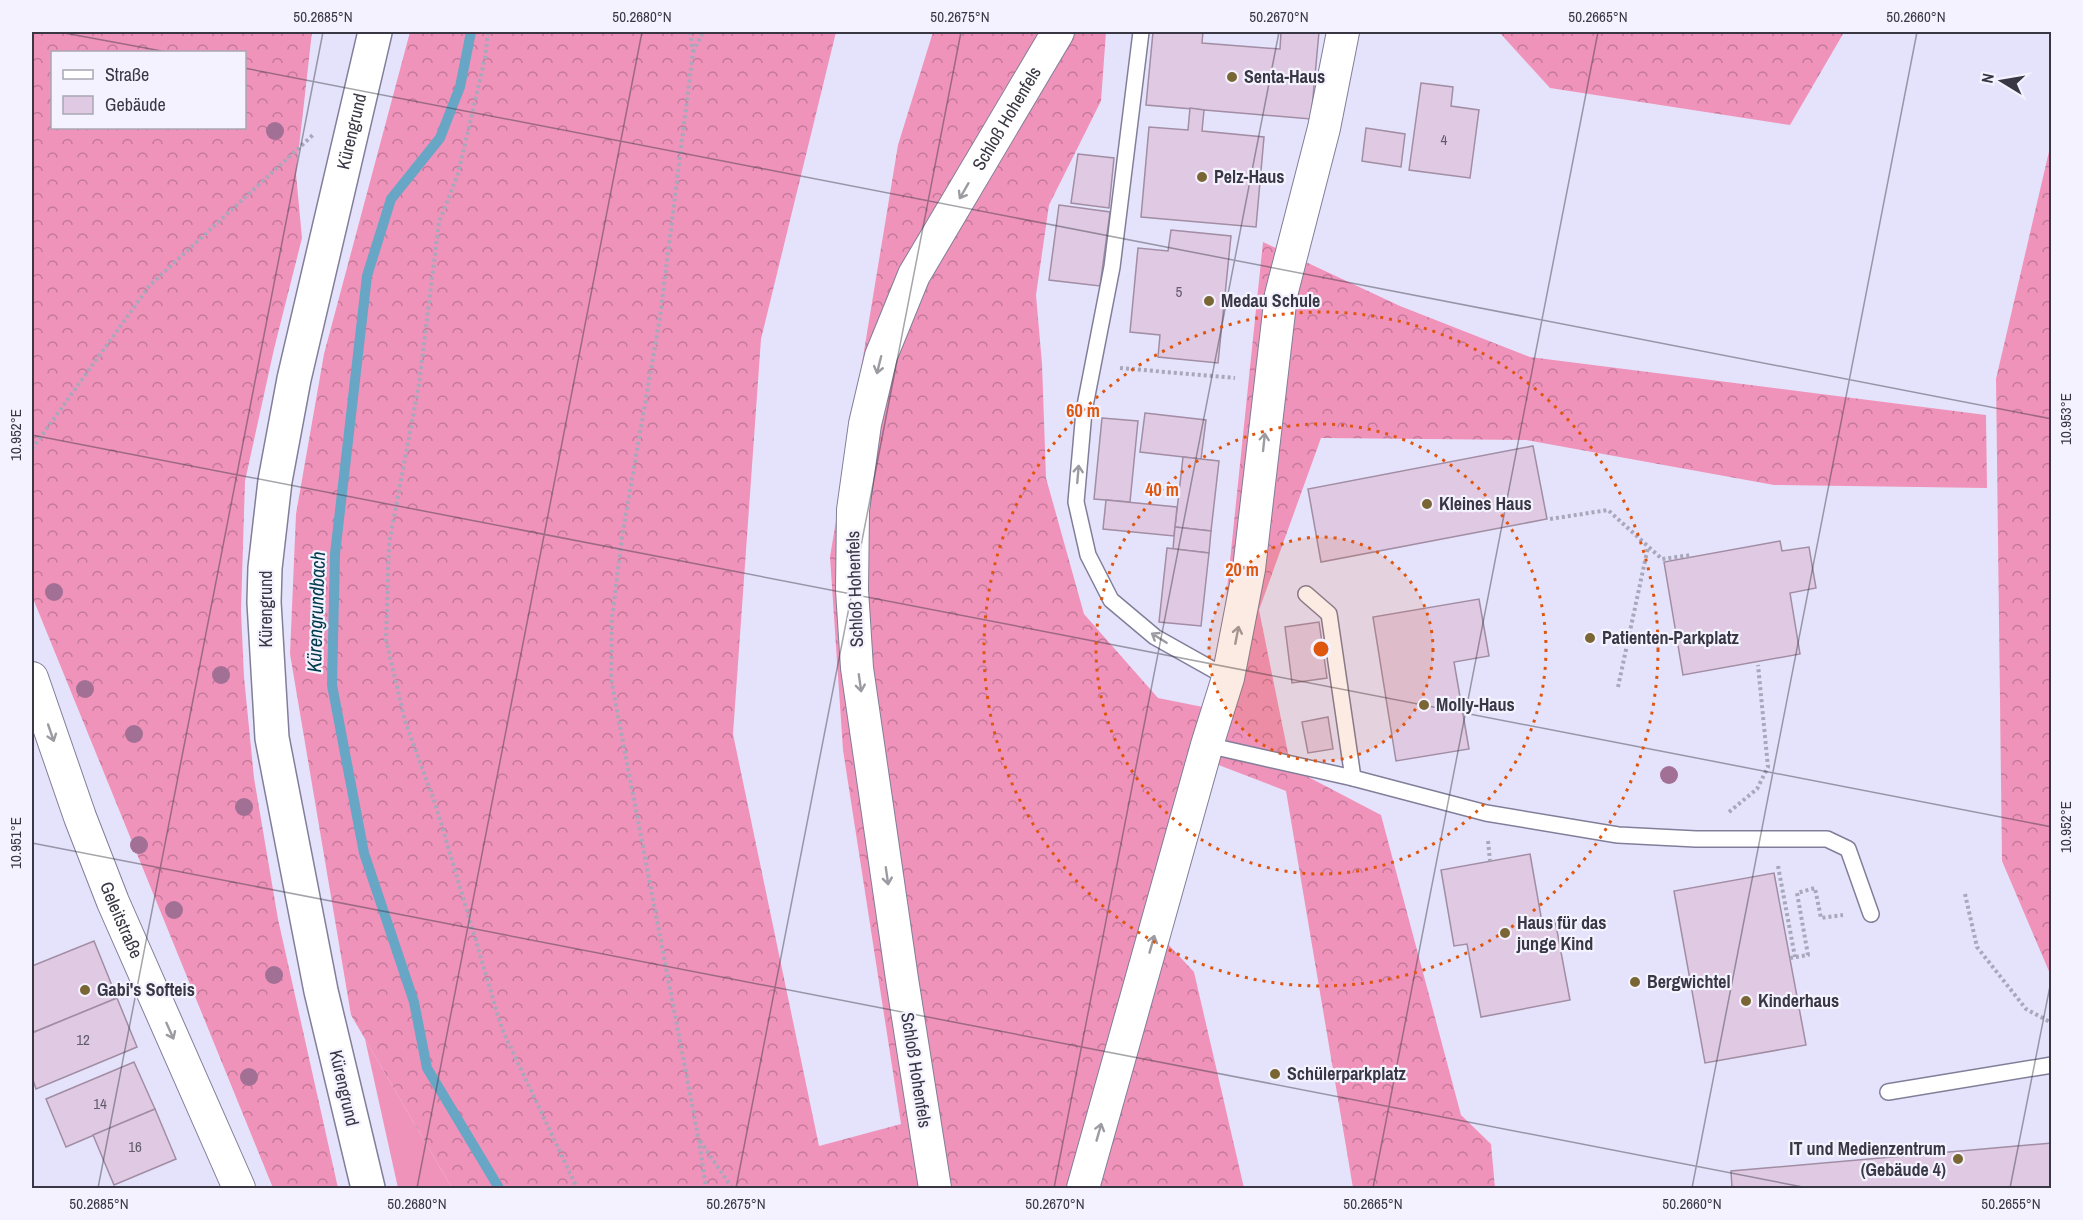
<svg xmlns="http://www.w3.org/2000/svg" width="2083" height="1220" font-family="'Archivo Narrow',sans-serif">
<defs>
<pattern id="forest-crowns" width="20" height="18" patternUnits="userSpaceOnUse" patternTransform="scale(1.5)"><rect width="20" height="18" fill="#f093ba"/><path d="M2 6a3 3 0 1 1 6 0M12 15a3 3 0 1 1 6 0" fill="none" stroke="#c37999"/></pattern>
</defs>
<rect width="100%" height="100%" fill="#e5e3fb"/>
<path fill="#f093ba" d="M365,1039L452,1188H398Z"/>
<g fill="url(#forest-crowns)" fill-rule="evenodd">
<path d="M32,32H312L296,174L302,238L274,349L245,481L241,610L244,677L254,778L278,919L338,1188H273L32,596ZM52,52H244V128H52Z"/>
<path d="M410,32H836L761,339L733,734L819,1146L901,1124L843,750L830,557L898,145L933,32H1106L1101,101L1049,205L1036,295L1042,364L1046,478L1084,614L1158,698L1203,707L1222,638L1263,242L1400,306L1530,357L1986,415L1987,488L1774,485L1526,440L1321,438L1259,610L1291,768L1381,815L1461,1115L1491,1144L1495,1188H1353L1286,791L1216,764L1167,943L1194,972L1244,1188H452L351,1015L290,654L296,514L324,354Z"/>
<path d="M1499,32H1843V34L1790,125L1550,88Z"/>
<path d="M2051,143V976L2002,861L1996,379Z"/>
</g>
<g fill="none" stroke-linecap="round" stroke-linejoin="round">
<path stroke="#67a6c5" stroke-width="10" d="M471,32L460,87L440,138L391,199L367,276L335,554L332,685L364,853L414,1002L427,1068L499,1188"/>
</g>
<g fill="#e0cae3" stroke="#a18da4" stroke-width="1.5">
<path d="M1153,32H1203L1202,43L1280,49L1281,32H1319L1311,119L1146,105Z"/>
<path d="M1421,83L1453,87L1451,106L1479,110L1470,178L1409,170Z"/>
<path d="M1190,108L1204,110L1202,131L1264,137L1256,227L1141,217L1149,127L1188,130Z"/>
<path d="M1366,128L1405,134L1401,167L1362,161Z"/>
<path d="M1078,154L1114,158L1109,208L1071,203Z"/>
<path d="M1059,205L1110,212L1100,286L1049,280Z"/>
<path d="M1171,230L1231,236L1218,363L1158,357L1160,335L1130,332L1138,248L1168,251Z"/>
<path d="M1145,413L1206,420L1201,459L1140,452Z"/>
<path d="M1102,418L1138,421L1130,502L1094,499Z"/>
<path d="M1533,446L1547,519L1321,562L1308,489Z"/>
<path d="M1183,457L1219,461L1211,531L1175,527Z"/>
<path d="M1106,500L1177,507L1174,536L1103,529Z"/>
<path d="M1175,527L1211,531L1209,553L1173,549Z"/>
<path d="M1780,541L1782,551L1809,547L1816,588L1790,593L1800,654L1683,675L1664,562Z"/>
<path d="M1167,548L1209,553L1201,626L1159,622Z"/>
<path d="M1479,599L1489,656L1454,662L1469,749L1396,761L1373,617Z"/>
<path d="M1319,622L1327,678L1292,683L1285,627Z"/>
<path d="M1328,717L1333,749L1308,753L1302,722Z"/>
<path d="M1530,854L1542,922L1555,920L1570,1000L1481,1017L1467,944L1454,946L1441,870Z"/>
<path d="M1774,873L1806,1045L1705,1063L1674,891Z"/>
<path d="M94,941L117,998L34,1032L32,1027V966Z"/>
<path d="M117,998L137,1047L36,1089L32,1077V1033Z"/>
<path d="M134,1062L155,1109L66,1147L46,1099Z"/>
<path d="M155,1109L176,1159L114,1185L93,1135Z"/>
<path d="M2052,1143V1188H1732L1731,1171Z"/>
</g>
<g fill="none" stroke-linecap="round" stroke-linejoin="round">
<g stroke="#817e99" stroke-width="18">
<g id="lane">
<path d="M1141,32L1112,267L1084,411L1076,502L1088,555L1111,600L1155,637L1228,678"/>
<path d="M1306,594L1329,614L1353,778"/>
<path d="M1207,745L1353,778L1486,813L1618,835L1696,839H1827L1848,849L1871,914"/>
<path d="M1888,1092L2052,1065"/>
</g>
</g>
<g stroke="#817e99" stroke-width="34">
<g id="street">
<path id="s1" d="M32,678L80,817L113,902L239,1188"/>
<path id="s2" d="M935,1188L902,979L857,668L852,590L853,510L865,424L881,356L914,275L1058,32"/>
<path d="M1083,1188L1207,745L1228,678L1249,569L1281,295L1324,128L1343,32"/>
</g>
</g>
<g stroke="#817e99" stroke-width="36">
<g id="secondary">
<path id="s3" d="M368,1188L321,991L272,738L264,602L265,568L275,481L294,379L375,32"/>
</g>
</g>
<g stroke="#a9a7bb" stroke-width="4" stroke-dasharray="3 3" stroke-linecap="butt">
<path d="M488,32L485,58L458,174L439,222L419,384L389,544L386,640L405,721L435,803L502,1029L577,1188"/>
<path d="M690,32L693,52L660,317L622,537L612,618L611,679L699,1141L706,1188"/>
<path d="M693,52L703,32"/>
<path d="M1120,368L1235,378"/>
<path d="M32,449L150,285L314,134"/>
<path d="M1550,519L1608,510L1662,559L1691,555"/>
<path d="M1618,687L1648,547"/>
<path d="M1729,812L1757,789L1768,767L1758,665"/>
<path d="M1488,841L1490,861"/>
<path d="M1778,866L1795,957"/>
<path d="M1965,894L1977,947L2026,1009L2052,1023"/>
<path d="M1790,958L1808,955L1797,893L1815,888L1821,918L1843,915"/>
<path d="M700,1141L732,1188"/>
</g>
<use href="#lane" stroke="#fff" stroke-width="15"/>
<use href="#street" stroke="#fff" stroke-width="32"/>
<use href="#secondary" stroke="#fff" stroke-width="33"/>
</g>
<g fill="#a17094">
<circle cx="275" cy="131" r="9"/>
<circle cx="54" cy="592" r="9"/>
<circle cx="221" cy="675" r="9"/>
<circle cx="85" cy="689" r="9"/>
<circle cx="134" cy="734" r="9"/>
<circle cx="1669" cy="775" r="9"/>
<circle cx="244" cy="807" r="9"/>
<circle cx="139" cy="845" r="9"/>
<circle cx="174" cy="910" r="9"/>
<circle cx="274" cy="975" r="9"/>
<circle cx="249" cy="1077" r="9"/>
</g>
<defs><path id="oneway-shaft" d="M-6 0H5M1.5-3L5.5 0L1.5 3" fill="none" stroke-width="1.6" stroke-linecap="round" stroke-linejoin="round" transform="scale(1.5)"/></defs>
<g stroke="#9c9ba1">
<use href="#oneway-shaft" transform="translate(964 191) rotate(120)"/>
<use href="#oneway-shaft" transform="translate(879 365) rotate(104)"/>
<use href="#oneway-shaft" transform="translate(1264 442) rotate(-84)"/>
<use href="#oneway-shaft" transform="translate(1078 474) rotate(-85)"/>
<use href="#oneway-shaft" transform="translate(1237 635) rotate(-79)"/>
<use href="#oneway-shaft" transform="translate(1159 638) rotate(-148)"/>
<use href="#oneway-shaft" transform="translate(860 683) rotate(82)"/>
<use href="#oneway-shaft" transform="translate(51 733) rotate(71)"/>
<use href="#oneway-shaft" transform="translate(887 876) rotate(82)"/>
<use href="#oneway-shaft" transform="translate(1152 944) rotate(-74)"/>
<use href="#oneway-shaft" transform="translate(170 1031) rotate(66)"/>
<use href="#oneway-shaft" transform="translate(1099 1132) rotate(-74)"/>
</g>
<path fill="none" stroke="#383743" stroke-width="1.5" stroke-opacity="0.45" d="M59,32L167,52M244,68L2052,419M32,435L2052,827M32,843L1808,1188M98,1188L323,32M417,1188L642,32M736,1188L961,32M1054,1188L1279,32M1373,1188L1598,32M1692,1188L1917,32M2010,1188L2052,976"/>
<circle cx="1321" cy="649" r="112" fill="#df570f" fill-opacity=".12"/>
<g fill="none" stroke="#df570f" stroke-width="3" stroke-dasharray="3 6">
<circle cx="1321" cy="649" r="112"/>
<circle cx="1321" cy="649" r="225"/>
<circle cx="1321" cy="649" r="337"/>
</g>
<g fill="#7a6635" stroke="#f3f2fe" stroke-width="2">
<circle cx="1232" cy="77" r="6"/>
<circle cx="1202" cy="177" r="6"/>
<circle cx="1209" cy="301" r="6"/>
<circle cx="1427" cy="504" r="6"/>
<circle cx="1590" cy="638" r="6"/>
<circle cx="1424" cy="705" r="6"/>
<circle cx="1505" cy="933" r="6"/>
<circle cx="1635" cy="982" r="6"/>
<circle cx="85" cy="990" r="6"/>
<circle cx="1746" cy="1001" r="6"/>
<circle cx="1275" cy="1074" r="6"/>
<circle cx="1958" cy="1159" r="6"/>
</g>
<g text-anchor="middle" stroke-width="4.5" stroke-linejoin="round" paint-order="stroke">
<g font-size="15" fill="#625c6b">
<text x="1444" y="145">4</text>
<text x="1179" y="297">5</text>
<text x="83" y="1045">12</text>
<text x="100" y="1109">14</text>
<text x="135" y="1152">16</text>
</g>
<g font-size="18" font-weight="bold" fill="#383743" stroke="#f3f2fe" text-anchor="start">
<text x="1244" y="83">Senta-Haus</text>
<text x="1214" y="183">Pelz-Haus</text>
<text x="1221" y="307">Medau Schule</text>
<text x="1439" y="510">Kleines Haus</text>
<text x="1602" y="644">Patienten-Parkplatz</text>
<text x="1436" y="711">Molly-Haus</text>
<text x="1517" y="929">Haus für das<tspan x="1517" dy="21">junge Kind</tspan></text>
<text x="1647" y="988">Bergwichtel</text>
<text x="97" y="996">Gabi's Softeis</text>
<text x="1758" y="1007">Kinderhaus</text>
<text x="1287" y="1080">Schülerparkplatz</text>
<text x="1946" y="1155" text-anchor="end">IT und Medienzentrum<tspan x="1946" dy="21">(Gebäude 4)</tspan></text>
</g>
<g font-size="18" fill="#383743" stroke="#f3f2fe">
<text dy="6" stroke="none"><textPath href="#s2" startOffset="1110">Schloß Hohenfels</textPath></text>
<text dy="6" stroke="none"><textPath href="#s3" startOffset="1076">Kürengrund</textPath></text>
<text transform="translate(855 589) rotate(-92)" y="6">Schloß Hohenfels</text>
<text transform="translate(266 609) rotate(-90)" y="6">Kürengrund</text>
<text dy="6" stroke="none"><textPath href="#s1" startOffset="258">Geleitstraße</textPath></text>
<text transform="translate(916 1070) rotate(81)" y="6">Schloß Hohenfels</text>
<text transform="translate(344 1088) rotate(77)" y="6">Kürengrund</text>
</g>
<g font-size="20" font-style="italic" fill="#003a4d" stroke="#f3f2fe">
<text transform="translate(316 612) rotate(-88)" y="7">Kürengrundbach</text>
</g>
</g>
<circle cx="1321" cy="649" r="9" fill="#df570f" stroke="#f3f2fe" stroke-width="3"/>
<g font-size="18" text-anchor="middle" font-weight="bold" fill="#df570f" stroke="#f3f2fe" stroke-width="4.5" stroke-linejoin="round" paint-order="stroke">
<text x="1083" y="417">60 m</text>
<text x="1162" y="496">40 m</text>
<text x="1242" y="576">20 m</text>
</g>
<rect width="2083" height="1220" fill="none" stroke="#f3f2fe" stroke-width="66"/>
<rect x="51" y="51" width="195" height="78" fill="#f3f2fe" stroke="#a8a7b3" stroke-width="1.5"/>
<rect x="63" y="70" width="30" height="9" fill="#ffffff" stroke="#a8a7b3" stroke-width="1.5"/>
<text x="105" y="81" font-size="18" fill="#383743">Straße</text>
<rect x="63" y="96" width="30" height="18" fill="#e0cae3" stroke="#a8a7b3" stroke-width="1.5"/>
<text x="105" y="111" font-size="18" fill="#383743">Gebäude</text>
<g transform="translate(2002 81) rotate(281)" stroke="#f3f2fe" stroke-width="4.5" paint-order="stroke">
<path d="M0-4.5L10 22L0 15L-10 22Z" fill="#383743"/>
<text y="-9" font-size="16" font-weight="bold" text-anchor="middle" fill="#383743">N</text>
</g>
<rect x="33" y="33" width="2017" height="1154" fill="none" stroke="#383743" stroke-width="2"/>
<g font-size="15" text-anchor="middle" fill="#383743">
<text x="323" y="22">50.2685°N</text>
<text x="642" y="22">50.2680°N</text>
<text x="960" y="22">50.2675°N</text>
<text x="1279" y="22">50.2670°N</text>
<text x="1598" y="22">50.2665°N</text>
<text x="1916" y="22">50.2660°N</text>
<text transform="translate(2066 419) rotate(-90)" y="5">10.953°E</text>
<text transform="translate(16 435) rotate(-90)" y="5">10.952°E</text>
<text transform="translate(2066 827) rotate(-90)" y="5">10.952°E</text>
<text transform="translate(16 843) rotate(-90)" y="5">10.951°E</text>
<text x="99" y="1209">50.2685°N</text>
<text x="417" y="1209">50.2680°N</text>
<text x="736" y="1209">50.2675°N</text>
<text x="1055" y="1209">50.2670°N</text>
<text x="1373" y="1209">50.2665°N</text>
<text x="1692" y="1209">50.2660°N</text>
<text x="2011" y="1209">50.2655°N</text>
</g>
</svg>
